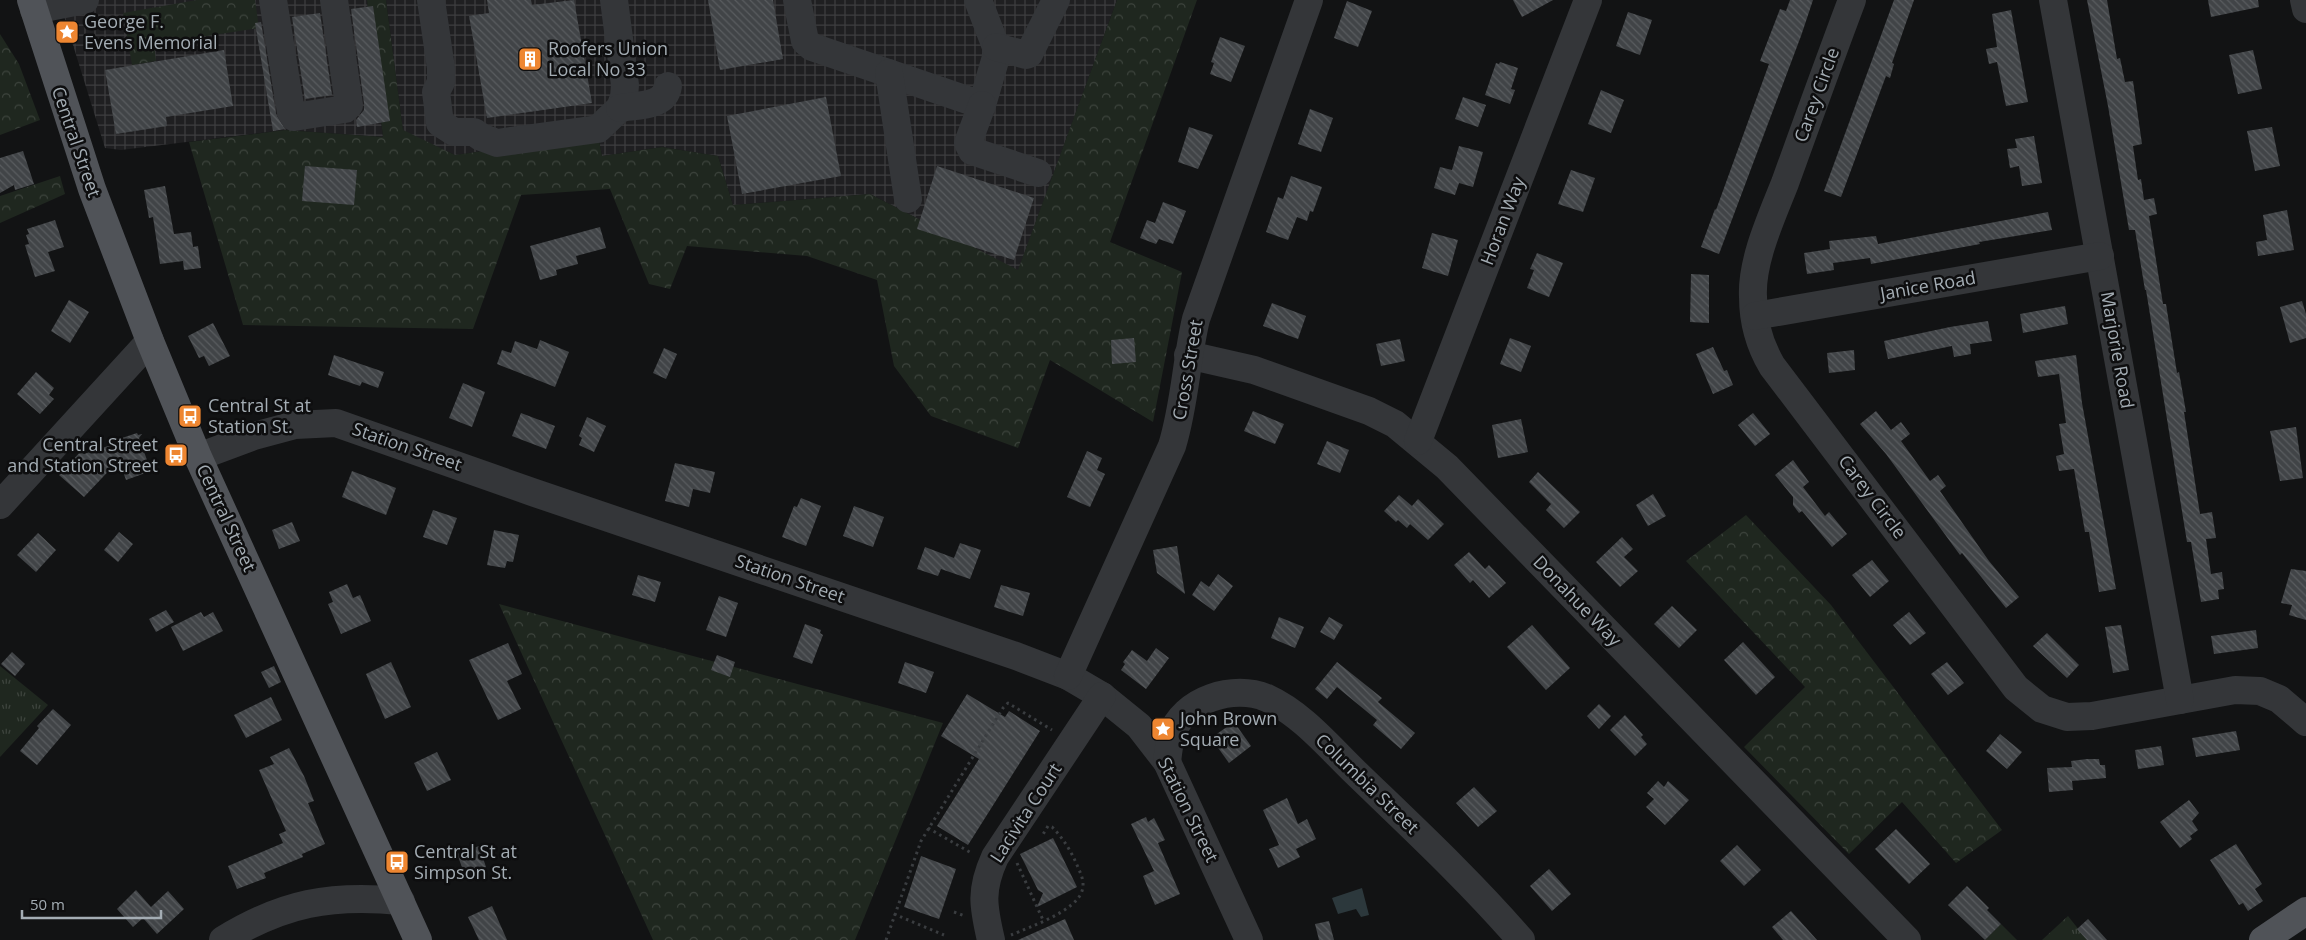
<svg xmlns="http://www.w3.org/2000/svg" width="2306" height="940" font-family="'Open Sans',sans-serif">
<defs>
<pattern id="industrial-grid" width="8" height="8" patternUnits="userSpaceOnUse" patternTransform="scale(1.25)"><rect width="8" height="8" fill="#1f1f21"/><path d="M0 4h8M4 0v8" fill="none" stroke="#3d3d3f"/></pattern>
<pattern id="grass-tufts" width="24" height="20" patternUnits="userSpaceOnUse" patternTransform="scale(1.25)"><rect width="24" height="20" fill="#1f271f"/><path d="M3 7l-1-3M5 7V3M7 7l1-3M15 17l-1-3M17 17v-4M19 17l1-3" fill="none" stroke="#3d443d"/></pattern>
<pattern id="forest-crowns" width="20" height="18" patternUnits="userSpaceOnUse" patternTransform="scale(1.25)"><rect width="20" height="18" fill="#1f271f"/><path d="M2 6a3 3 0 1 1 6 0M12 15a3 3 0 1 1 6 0" fill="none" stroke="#3d443d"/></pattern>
<pattern id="building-back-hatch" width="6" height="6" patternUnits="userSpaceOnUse" patternTransform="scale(1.25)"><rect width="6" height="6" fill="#414447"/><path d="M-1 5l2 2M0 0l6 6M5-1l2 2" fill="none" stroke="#595c5f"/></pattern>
</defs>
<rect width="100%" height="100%" fill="#121314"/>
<g fill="url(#industrial-grid)">
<path d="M59,0H367L383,137L285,130L121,150L105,148Z"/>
<path d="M386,0H1117L1018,271L870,194L733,205L718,156L662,147L602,156L598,135L455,155L403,131Z"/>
</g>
<g fill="url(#grass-tufts)">
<path d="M0,666L48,705L0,757Z"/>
<path d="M2068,916L2087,940H2042Z"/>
<path d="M2001,924L2017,940H1985Z"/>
</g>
<g fill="url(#forest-crowns)">
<path d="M197,0H255L259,28L154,44L156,61L132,65L123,13Z"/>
<path d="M367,0H386L403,130L455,155L598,135L602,156L662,147L718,156L733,205L870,194L1018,270L1117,0H1197L1110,242L1182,272L1153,422L1050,360L1018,448L931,416L894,366L877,280L807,256L687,246L670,289L649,284L610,189L521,195L473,329L243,325L189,142L285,130L383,137Z"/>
<path d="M0,34L19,64L40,120L0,135Z"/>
<path d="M60,176L65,194L0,223V196Z"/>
<path d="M1746,515L1831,605L2002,830L1956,863L1902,802L1849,854L1744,747L1805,687L1686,561Z"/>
<path d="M499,604L943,723L855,940H653Z"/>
</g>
<path fill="#2c383c" d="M1362,888L1369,915L1361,917L1356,909L1338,914L1332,898Z"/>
<g fill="url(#building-back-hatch)">
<path d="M487,0H531L532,5L574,0L592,103L487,118L469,16L489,13Z"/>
<path d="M708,0H773L783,59L720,70Z"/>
<path d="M1513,0H1553L1522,17Z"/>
<path d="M1790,0H1813L1801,36L1719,254L1701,247L1715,209L1716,210L1769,64L1760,61L1780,9L1786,11Z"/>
<path d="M1894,0H1914L1892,63L1894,64L1890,78L1886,76L1841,197L1824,191Z"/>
<path d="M2087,0H2107L2117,59L2120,58L2125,82L2133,81L2142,144L2133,146L2138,180L2141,179L2144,200L2154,198L2157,214L2149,216L2163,304H2166L2177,373L2179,372L2186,412H2184L2200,514L2212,512L2216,538L2206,539L2211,574L2222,572L2224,589L2218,590L2219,599L2201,602L2191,542H2187L2146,290H2145L2135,230H2129L2108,106Z"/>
<path d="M2208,0H2258L2259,7L2211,17Z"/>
<path d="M1347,1L1372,11L1358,47L1334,38Z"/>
<path d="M373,6L390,121L357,127L356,120L364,110V103L351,9Z"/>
<path d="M2011,10L2028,102L2006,106L1997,62L1989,64L1986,49L1997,47L1992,14Z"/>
<path d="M1628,12L1652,20L1640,55L1616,46Z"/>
<path d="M320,13L332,95L305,99L292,17Z"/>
<path d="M261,22L276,114L285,129L273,131L255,23Z"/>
<path d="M1220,37L1245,46L1231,82L1210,74L1214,63L1211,62Z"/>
<path d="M224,50L233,106L166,117L167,126L116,134L105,70Z"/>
<path d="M2253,50L2262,89L2238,94L2229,55Z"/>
<path d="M1500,62L1518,68L1511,89L1515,90L1510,104L1485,95L1496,63L1499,64Z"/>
<path d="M1601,90L1624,100L1611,133L1588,124Z"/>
<path d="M826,97L841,176L742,194L727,116Z"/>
<path d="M1463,97L1486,105L1478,127L1455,119Z"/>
<path d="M1310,109L1333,118L1321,152L1298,144Z"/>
<path d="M1189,127L1213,135L1198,169L1178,162Z"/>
<path d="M2272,127L2280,166L2255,171L2247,131Z"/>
<path d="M2034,136L2042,183L2022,186L2019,166L2010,168L2007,149L2017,148L2015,139Z"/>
<path d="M1459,146L1483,152L1473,187L1459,183L1455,195L1434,188L1440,167L1452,170Z"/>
<path d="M23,151L34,184L15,190L14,185L0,193V158Z"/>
<path d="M305,166L357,170L354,205L302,201Z"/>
<path d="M937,166L1034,198L1014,260L917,229Z"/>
<path d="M1571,170L1595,178L1583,212L1558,204Z"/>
<path d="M1291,176L1322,187L1313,212L1310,211L1307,221L1297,217L1288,240L1266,232L1278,197L1283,199Z"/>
<path d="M165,186L174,234L191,232L193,247L198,246L201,268L184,270L183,261L160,264L153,217L149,218L144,190Z"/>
<path d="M1163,202L1186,211L1173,244L1159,239L1156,244L1140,238L1147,220L1155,223Z"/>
<path d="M2287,210L2294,250L2258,256L2256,242L2267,240L2263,215Z"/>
<path d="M2048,212L2052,230L1979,242L1980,244L1871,264L1870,258L1833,263L1834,270L1807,274L1804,253L1830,249L1829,241L1876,236L1878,244Z"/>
<path d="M55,220L64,247L48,252L55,271L35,277L25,245L29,244L26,235L29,234L27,229Z"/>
<path d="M600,227L606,248L576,256L578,264L556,270L557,275L540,280L530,246Z"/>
<path d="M1432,233L1458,240L1448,276L1422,268Z"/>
<path d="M1537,253L1563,263L1549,297L1527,288L1534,270L1530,269Z"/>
<path d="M1691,274L1709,275V323L1690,322Z"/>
<path d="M69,300L89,312L70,343L51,331Z"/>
<path d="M2302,301L2306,314V338L2290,343L2280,307Z"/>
<path d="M1272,303L1306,316L1298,339L1263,326Z"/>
<path d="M2065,306L2068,324L2023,333L2020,314Z"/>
<path d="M1988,321L1992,341L1970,344L1971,354L1954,357L1952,346L1888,359L1884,341L1950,327Z"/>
<path d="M213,323L230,356L209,366L204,356L199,358L188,336Z"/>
<path d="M1134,338L1136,362L1112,364L1111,340Z"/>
<path d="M1510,338L1531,346L1521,372L1500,364Z"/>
<path d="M1400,339L1405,361L1381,366L1376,344Z"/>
<path d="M540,340L569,352L555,387L497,364L502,350L511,353L515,341L537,349Z"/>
<path d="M1713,347L1724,371L1727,370L1733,385L1713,394L1696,354Z"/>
<path d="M664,348L677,354L666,379L653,373Z"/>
<path d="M1854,350L1855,370L1829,373L1827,353Z"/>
<path d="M334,355L384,372L378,388L362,382L360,386L328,375Z"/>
<path d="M2076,355L2082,403L2116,589L2099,592L2089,532H2085L2074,469L2059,471L2056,456L2064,454L2059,424L2066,423L2059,374L2038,377L2035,361Z"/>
<path d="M36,372L54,388L49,395L54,399L40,414L17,394Z"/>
<path d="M463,383L485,392L472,427L449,418Z"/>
<path d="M1253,411L1284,424L1275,444L1244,431Z"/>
<path d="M1876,411L1891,430L1901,422L1910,434L1901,441L1930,481L1938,475L1946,486L1940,491L1989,561L2019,597L2006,608L1962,553L1960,555L1886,454L1860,424Z"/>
<path d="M521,413L555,426L546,449L512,436Z"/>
<path d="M1753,413L1770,434L1755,446L1738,425Z"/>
<path d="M587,417L606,426L594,452L579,445L582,438L579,436Z"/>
<path d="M1521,419L1528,452L1498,458L1492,425Z"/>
<path d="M2296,427L2303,478L2280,481L2270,431Z"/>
<path d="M137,433L138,435L142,434L139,438L151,471L126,480L119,460L84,497L59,475L81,451L84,454L114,444L113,441Z"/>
<path d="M1327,441L1349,450L1340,473L1317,464Z"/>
<path d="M1087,451L1102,458L1097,470L1105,474L1090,507L1067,497Z"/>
<path d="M1793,460L1809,482L1803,487L1825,516L1829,512L1847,534L1832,547L1802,511L1799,513L1793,505V497L1775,475Z"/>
<path d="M675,463L715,472L710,493L693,489L689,507L665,501Z"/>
<path d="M352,471L396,488L386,515L342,497Z"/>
<path d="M1538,472L1580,512L1564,528L1546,510L1551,504L1529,482Z"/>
<path d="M1653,494L1666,516L1648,526L1636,505Z"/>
<path d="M1399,495L1412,506L1418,499L1444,524L1428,540L1410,524L1407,528L1398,520L1396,522L1384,511Z"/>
<path d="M801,498L821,506L806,546L782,537L794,506L797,507Z"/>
<path d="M854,506L884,517L873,547L843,536Z"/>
<path d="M433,510L457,518L447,545L423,537Z"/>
<path d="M292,522L300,541L279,549L272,530Z"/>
<path d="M494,530L519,535L513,562L507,561L505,568L487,565Z"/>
<path d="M119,532L133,544L118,562L104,550Z"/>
<path d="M38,533L56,550L36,572L17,555Z"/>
<path d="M1622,537L1633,549L1624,557L1638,571L1620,587L1596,562Z"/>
<path d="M960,543L981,550L970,579L941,569L938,576L917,569L925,547L954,558Z"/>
<path d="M1177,546L1185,594L1157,573L1153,550Z"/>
<path d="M1469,552L1485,569L1489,565L1506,583L1489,598L1473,580L1470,583L1454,565Z"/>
<path d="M1872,560L1889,581L1870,597L1852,575Z"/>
<path d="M2291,569L2306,571V620L2289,615L2292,605L2281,603Z"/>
<path d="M1218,574L1233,586L1214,611L1192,595L1201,581L1209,587Z"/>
<path d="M638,575L661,582L655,602L632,595Z"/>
<path d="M347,584L353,598L360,595L371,621L341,634L328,604L333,602L329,592Z"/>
<path d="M1001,585L1030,593L1023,616L994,607Z"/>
<path d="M719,596L738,603L726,637L706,630Z"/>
<path d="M1672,606L1697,630L1679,648L1654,624Z"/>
<path d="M166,610L174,622L156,632L149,619Z"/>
<path d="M201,612L204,617L213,612L223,631L183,651L171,627Z"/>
<path d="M1909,612L1926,633L1910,645L1893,625Z"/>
<path d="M1279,617L1304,627L1295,648L1271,638Z"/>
<path d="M1329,617L1343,625L1334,640L1320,632Z"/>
<path d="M805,624L821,630L820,633L823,635L812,664L793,657Z"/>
<path d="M1532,625L1570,668L1546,690L1507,647Z"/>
<path d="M2121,625L2129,670L2113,673L2105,627Z"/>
<path d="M2256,630L2258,648L2214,654L2211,636Z"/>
<path d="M2047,633L2079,665L2067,678L2033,646Z"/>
<path d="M1743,642L1775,677L1756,695L1724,660Z"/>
<path d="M508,643L522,674L507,681L521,709L498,720L469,660Z"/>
<path d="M1156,648L1169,658L1146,689L1121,670L1125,664L1123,662L1132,650L1147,661Z"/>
<path d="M12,652L25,664L15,676L1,664Z"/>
<path d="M717,655L735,662L730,677L711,670Z"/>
<path d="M391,662L411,707L385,719L366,674Z"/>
<path d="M905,662L934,672L926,693L898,683Z"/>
<path d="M1337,662L1382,698L1378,702L1415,733L1401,749L1373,725L1377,720L1337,687L1327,699L1315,689Z"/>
<path d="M1947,662L1964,683L1948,695L1931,674Z"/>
<path d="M274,666L281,682L269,688L261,672Z"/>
<path d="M967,694L1005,717L1009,711L1040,731L968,845L937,826L979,759L941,736Z"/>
<path d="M271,697L282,720L246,738L234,715Z"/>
<path d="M1599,704L1611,716L1599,729L1587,716Z"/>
<path d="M53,709L71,725L37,765L20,751L39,728L37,726Z"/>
<path d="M1625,715L1643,735L1641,737L1647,744L1635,756L1610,730Z"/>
<path d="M1234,722L1251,746L1229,763L1211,738Z"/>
<path d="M2236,731L2240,750L2196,757L2192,738Z"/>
<path d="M2000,734L2022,752L2007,769L1986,751Z"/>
<path d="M2161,746L2164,765L2138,769L2135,750Z"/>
<path d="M289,748L304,776L314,801L308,803L325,844L302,854L303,857L264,873L266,878L237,889L228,866L283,843L279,834L286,831L259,770L274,764L270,757Z"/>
<path d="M437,752L451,780L427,791L414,763Z"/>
<path d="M2087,759H2099L2100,765H2105L2106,778L2072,781L2073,790L2049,792L2047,768L2072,767L2071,761Z"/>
<path d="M1658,781L1664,787L1668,781L1689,800L1665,825L1646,807L1654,799L1647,793Z"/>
<path d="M1474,787L1497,811L1478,827L1456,803Z"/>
<path d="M1287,798L1298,824L1307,819L1316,839L1296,849L1300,857L1278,868L1269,849L1279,845L1263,810Z"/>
<path d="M2189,800L2199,813L2192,821L2198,830L2190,836L2192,839L2180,848L2160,822Z"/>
<path d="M1146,817L1148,822L1154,818L1165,840L1158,843L1180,894L1155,905L1143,876L1154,871L1131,824Z"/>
<path d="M1896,829L1930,864L1909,884L1875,849Z"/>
<path d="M1053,838L1077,887L1037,907L1043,893L1038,890L1020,854Z"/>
<path d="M2236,844L2262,884L2255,889L2263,901L2248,911L2243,903L2239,905L2210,860Z"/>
<path d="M1737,845L1761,870L1744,886L1720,861Z"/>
<path d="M479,846L486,867L465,875L457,854Z"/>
<path d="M921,856L956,869L939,919L904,907Z"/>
<path d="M1549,869L1571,894L1552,911L1530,886Z"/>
<path d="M1967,886L1989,908L1987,910L2001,924L1985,940L1948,905Z"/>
<path d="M136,890L151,907L168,891L184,909L157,934L143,918L133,927L117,909Z"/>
<path d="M492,906L507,940H479L468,917Z"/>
<path d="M1791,911L1817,940H1783L1772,927Z"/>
<path d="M1065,919L1074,940H1018Z"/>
<path d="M2088,919L2107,940H2087L2077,929Z"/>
<path d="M1329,921L1334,940H1319L1315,924Z"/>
</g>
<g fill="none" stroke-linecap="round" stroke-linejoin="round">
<g stroke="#3a3d40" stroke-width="3" stroke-dasharray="2.5 4" stroke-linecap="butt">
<path d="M928,828L973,854"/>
<path d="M1017,863L1043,920"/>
<path d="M954,912L965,916"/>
<path d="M894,914L944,935"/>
<path d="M1011,935C1030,927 1076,911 1082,891C1085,882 1081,874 1077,865C1071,851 1063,838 1052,827L1048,826L1042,836"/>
<path d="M886,940L921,841L1003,708L1008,703L1052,730"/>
</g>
<g stroke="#343639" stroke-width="28">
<path d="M273,0L291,112L294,117L345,109L349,105L334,0"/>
<path d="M431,0L441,68V82L436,92L440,123L454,132H474L481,137L497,143L598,129L620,108L624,97L625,85L614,0"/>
<path d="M797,0L805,41L812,47L982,105L996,57V47L978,0"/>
<path d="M1852,0C1829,61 1807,122 1785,183C1772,216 1751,261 1753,297C1753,322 1759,344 1772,366L2016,688L2042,709L2067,717L2092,716L2235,690L2260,691L2279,699L2306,722"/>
<path d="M2053,0L2180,700"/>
<path d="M2304,0L2306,9"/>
<path d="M34,10L85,0"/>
<path d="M996,47L1026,55L1029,54L1056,0"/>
<path d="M889,73L908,199"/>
<path d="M982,105L968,143L972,151L1038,173"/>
<path d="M620,108C638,105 665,107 668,86"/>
<path d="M1755,316L2100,256"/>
<path d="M1188,355L1254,370L1369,411L1395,424L1447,467L1907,940"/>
<path d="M1418,441L1588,0"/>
<path d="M198,457L254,436L295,425L336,423L535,493L1016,656L1068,676L1102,696L1139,726L1167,762L1249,940"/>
<path d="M0,505L150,341"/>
<path d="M1068,676L1172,446C1185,404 1186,361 1196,319L1309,0"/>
<path d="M1167,762C1168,754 1169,744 1171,736C1183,699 1234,684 1267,698C1302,714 1329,747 1356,773C1413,828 1470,881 1521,940"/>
<path d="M223,940C283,903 331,894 401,901"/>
<path d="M991,940C983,906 980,890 995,857L1102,696"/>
</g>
<g stroke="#505358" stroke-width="28">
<path d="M31,0L92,189L150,341L198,457L418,940"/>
<path d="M2263,940L2306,911"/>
</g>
</g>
<defs>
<g id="sight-square" transform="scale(1.25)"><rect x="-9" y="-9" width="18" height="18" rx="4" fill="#ee8631" stroke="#0e0e0f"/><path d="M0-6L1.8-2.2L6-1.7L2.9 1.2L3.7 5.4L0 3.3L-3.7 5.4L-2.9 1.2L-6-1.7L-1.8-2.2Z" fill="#fff"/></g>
<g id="building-square" transform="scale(1.25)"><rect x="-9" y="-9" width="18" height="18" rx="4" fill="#ee8631" stroke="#0e0e0f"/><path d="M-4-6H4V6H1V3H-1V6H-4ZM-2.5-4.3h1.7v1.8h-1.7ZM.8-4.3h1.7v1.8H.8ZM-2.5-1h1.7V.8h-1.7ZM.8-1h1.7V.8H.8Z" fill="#fff"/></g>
<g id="bus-square" transform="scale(1.25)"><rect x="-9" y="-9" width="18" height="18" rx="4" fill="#ee8631" stroke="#0e0e0f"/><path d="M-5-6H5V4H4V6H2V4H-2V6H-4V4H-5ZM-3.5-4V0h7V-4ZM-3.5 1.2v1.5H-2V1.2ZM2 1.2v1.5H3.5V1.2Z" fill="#fff"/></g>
</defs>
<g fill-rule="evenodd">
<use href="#sight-square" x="67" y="32"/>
<use href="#building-square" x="530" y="59"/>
<use href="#bus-square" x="190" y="416"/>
<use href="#bus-square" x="176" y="455"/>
<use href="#sight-square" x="1163" y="729"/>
<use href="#bus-square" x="397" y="862"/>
</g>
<g text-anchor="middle" stroke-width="5" stroke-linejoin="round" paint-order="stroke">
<g font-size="18" fill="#a4adb4" stroke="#0e0e0f" text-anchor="start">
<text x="84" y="28">George F.<tspan x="84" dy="21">Evens Memorial</tspan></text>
<text x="548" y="55">Roofers Union<tspan x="548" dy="21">Local No 33</tspan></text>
<text x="208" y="412">Central St at<tspan x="208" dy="21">Station St.</tspan></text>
<text x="158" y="451" text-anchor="end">Central Street<tspan x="158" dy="21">and Station Street</tspan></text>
<text x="1180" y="725">John Brown<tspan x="1180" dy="21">Square</tspan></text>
<text x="414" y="858">Central St at<tspan x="414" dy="21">Simpson St.</tspan></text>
</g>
<g font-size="18" fill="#a4adb4" stroke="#0e0e0f">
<text transform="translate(1817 95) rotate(-70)" y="6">Carey Circle</text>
<text transform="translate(76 142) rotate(71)" y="6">Central Street</text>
<text transform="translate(1503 221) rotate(-69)" y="6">Horan Way</text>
<text transform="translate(1928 286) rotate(-10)" y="6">Janice Road</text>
<text transform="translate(2117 350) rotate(80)" y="6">Marjorie Road</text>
<text transform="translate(1188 370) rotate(-80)" y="6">Cross Street</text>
<text transform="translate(407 447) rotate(19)" y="6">Station Street</text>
<text transform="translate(1872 497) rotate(53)" y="6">Carey Circle</text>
<text transform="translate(226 518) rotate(65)" y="6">Central Street</text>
<text transform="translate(790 579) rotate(19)" y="6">Station Street</text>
<text transform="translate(1577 601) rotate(46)" y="6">Donahue Way</text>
<text transform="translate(1367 784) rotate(44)" y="6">Columbia Street</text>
<text transform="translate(1188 810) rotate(64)" y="6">Station Street</text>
<text transform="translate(1026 813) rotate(-57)" y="6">Lacivita Court</text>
</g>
</g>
<path d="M22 910v8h139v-8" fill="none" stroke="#a4adb4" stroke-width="2.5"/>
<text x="30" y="910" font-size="15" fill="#a4adb4" stroke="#0e0e0f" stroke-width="4" paint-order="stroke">50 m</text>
</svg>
